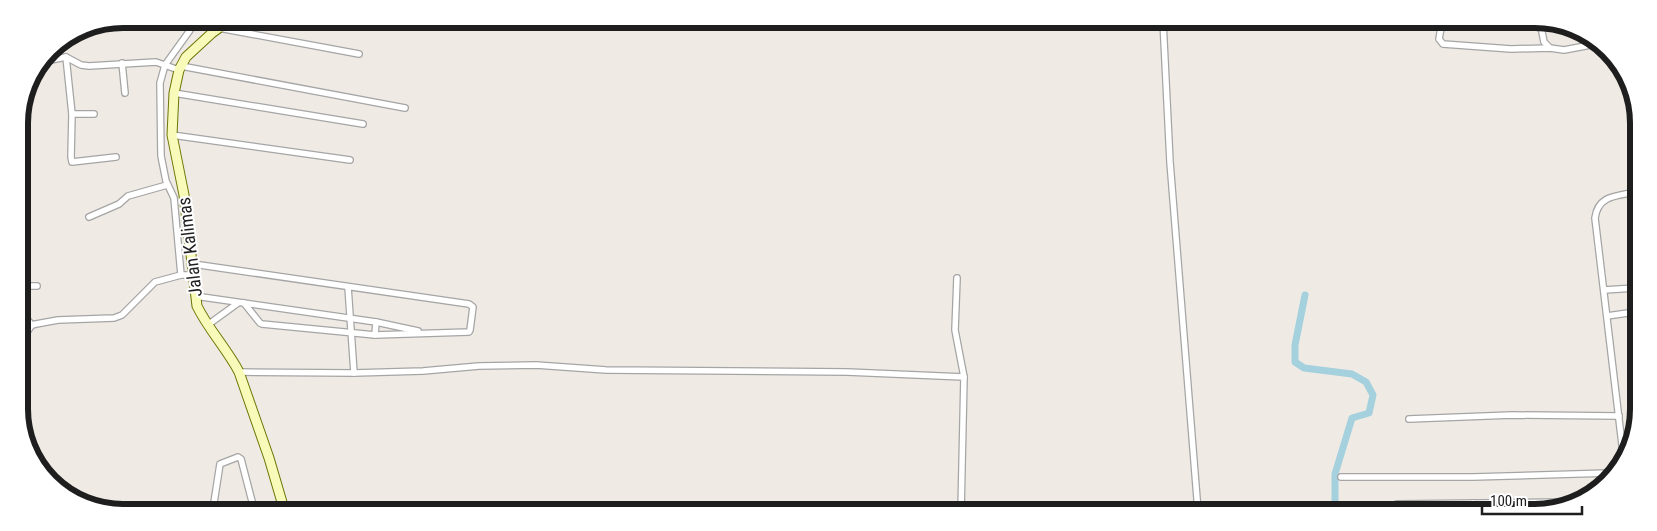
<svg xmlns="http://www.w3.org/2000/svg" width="1657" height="531" font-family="'Roboto Condensed',sans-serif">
<rect width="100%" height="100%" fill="#efebe4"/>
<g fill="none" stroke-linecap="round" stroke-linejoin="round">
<path stroke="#a4d1dd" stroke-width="7" d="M1305,295L1295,345V362L1304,368L1352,374L1366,382L1373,395L1369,413L1352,418L1335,474V507L1332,512"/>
<g stroke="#a5a5a5" stroke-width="8">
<g id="street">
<path d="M195,21L198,22L205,19"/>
<path d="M1163,21L1170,162L1198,511"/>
<path d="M1442,22L1439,39L1443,44L1511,49L1550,48L1564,50L1596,44"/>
<path d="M1540,22L1544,42L1550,48"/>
<path d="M219,28L359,54"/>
<path d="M66,57L72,114H94"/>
<path d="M41,62L66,57L81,65L89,66L156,62L179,70"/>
<path d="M122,63L125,93"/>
<path d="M181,66L405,108"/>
<path d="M174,93L363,124"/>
<path d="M72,114L71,157L72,162L116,157"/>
<path d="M172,135L350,160"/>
<path d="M89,217L119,204L128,196L167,185"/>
<path d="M193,264L469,304L473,307L470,330L469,332L375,335L262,324L260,323L244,303"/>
<path d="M181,275L174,198L166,181L161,156L160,83L165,65L193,26L195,19"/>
<path d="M957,278L955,330L964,377"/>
<path d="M20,286H37"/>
<path d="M348,287L354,373"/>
<path d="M1604,290L1635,288"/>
<path d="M195,296L376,322L375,335"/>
<path d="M20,304L25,317L32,325"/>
<path d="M1607,316L1635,312"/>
<path d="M376,322L418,331"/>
<path d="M209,324L238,303"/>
<path d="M20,342L32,325L36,324L58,320L114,318L122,315L155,282L181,275H194"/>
<path d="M239,372L354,373L423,371L479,366L536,365L606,370L847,372L964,377L961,511"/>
<path d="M1409,419L1512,415L1619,416"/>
<path d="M1623,453L1595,218C1598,195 1617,196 1636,192"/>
<path d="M1341,477H1473L1610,473"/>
<path d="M1473,503V512"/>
<path d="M1397,504L1567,502"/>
<path d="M214,505L235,506"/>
<path d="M213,509L220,464L238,457L241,459L254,509"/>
</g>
</g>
<g stroke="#6b7604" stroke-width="11">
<path id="secondary" d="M231,19L212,33L186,57L179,70L174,93L172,135L184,195L197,306C208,329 227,349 239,372L269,458L284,509"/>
</g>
<use href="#street" stroke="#fff" stroke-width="5.5"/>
<use href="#secondary" stroke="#f7fab8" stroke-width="9"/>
</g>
<g text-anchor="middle" stroke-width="4" stroke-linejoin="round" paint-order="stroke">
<g font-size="18" fill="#1e1e1e" stroke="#fff">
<text transform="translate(190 247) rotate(-97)" y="6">Jalan Kalimas</text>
</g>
</g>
<path d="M0 0H1657V531H0ZM123 28H1535A95 95 0 0 1 1630 123V409A95 95 0 0 1 1535 504H123A95 95 0 0 1 28 409V123A95 95 0 0 1 123 28Z" fill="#fff" fill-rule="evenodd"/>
<path fill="none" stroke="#1e1e1e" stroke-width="6" d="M123 28H1535A95 95 0 0 1 1630 123V409A95 95 0 0 1 1535 504H123A95 95 0 0 1 28 409V123A95 95 0 0 1 123 28Z"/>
<path d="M1482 506v8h100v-8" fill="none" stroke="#1e1e1e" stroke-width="2.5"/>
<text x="1490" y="506" font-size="15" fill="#1e1e1e" stroke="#ffffff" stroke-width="4" paint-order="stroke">100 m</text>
</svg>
